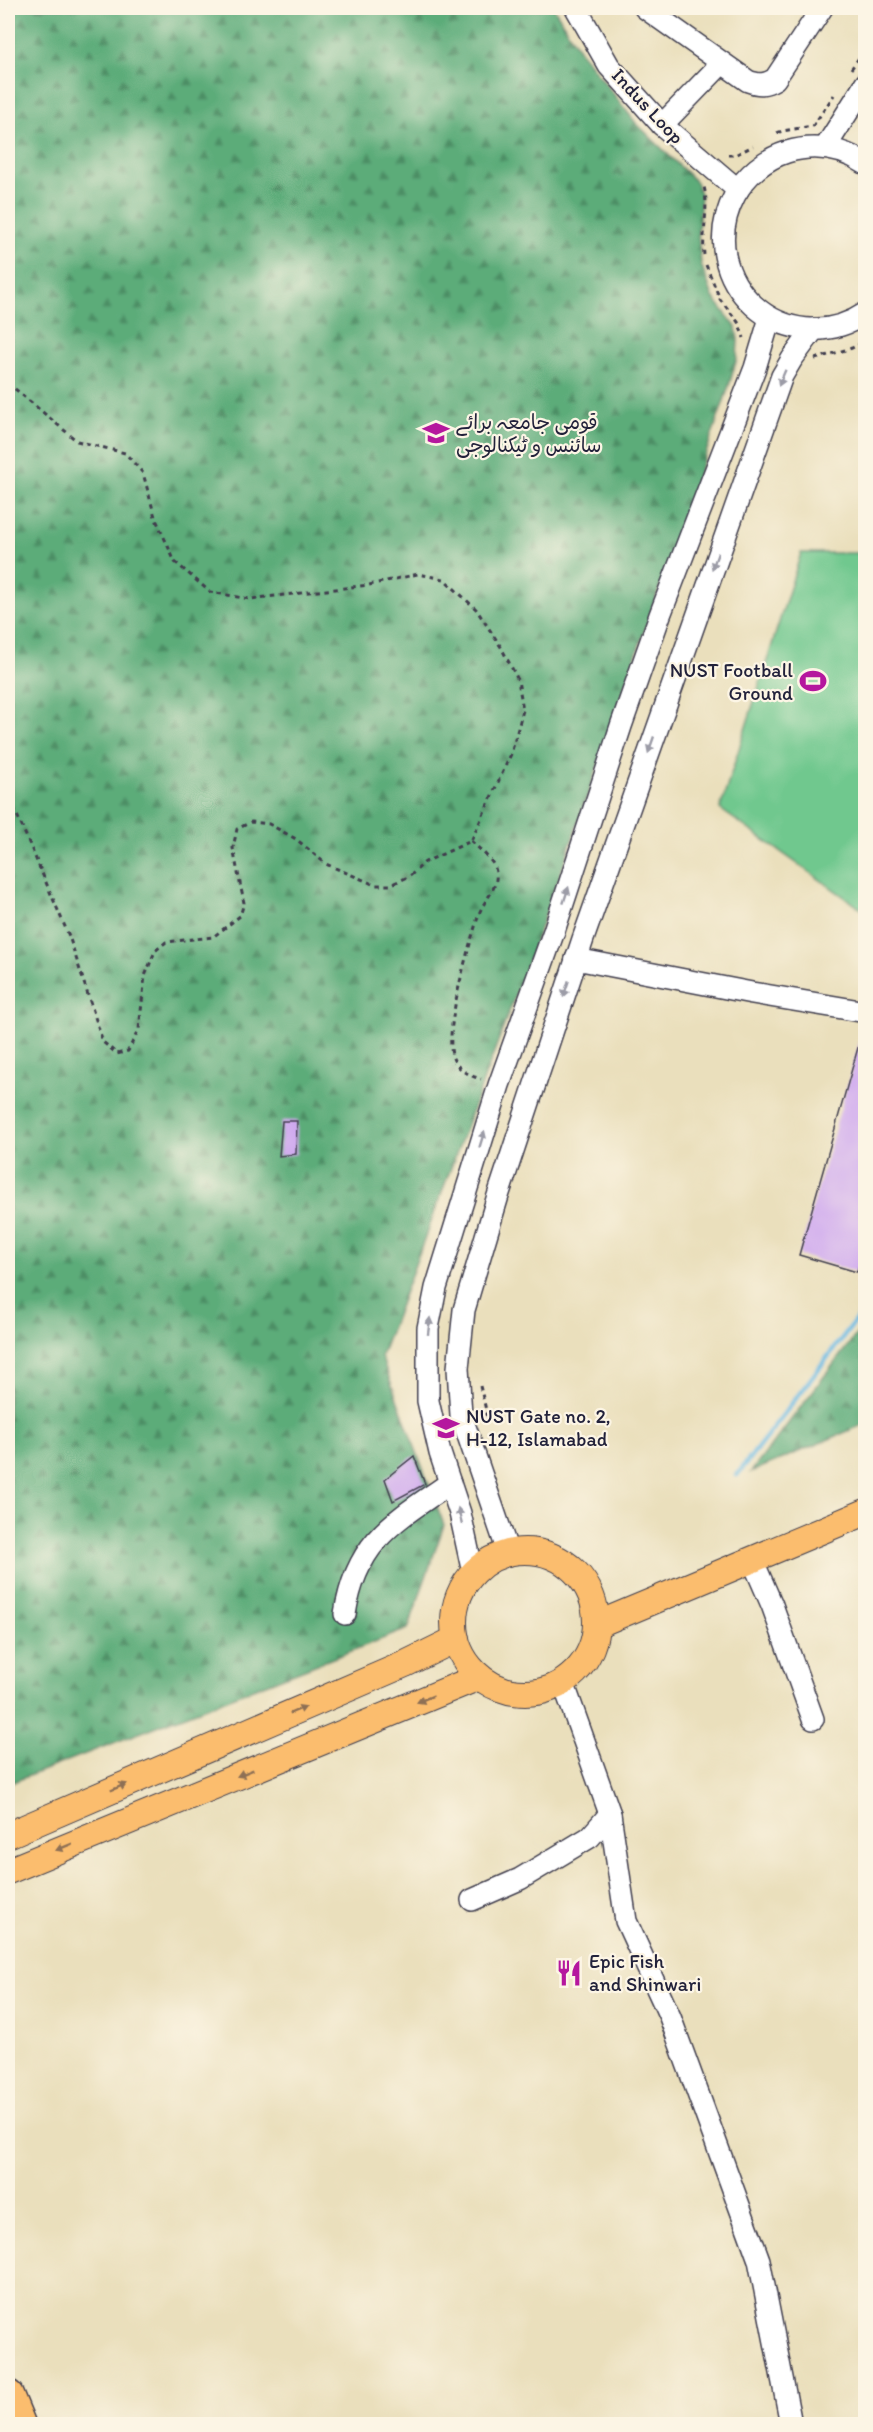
<svg xmlns="http://www.w3.org/2000/svg" width="873" height="2432" font-family="Itim,'Playpen Sans Arabic',sans-serif">
<defs>
<pattern id="forest-firs" width="22" height="20" patternUnits="userSpaceOnUse" patternTransform="scale(1.5)"><rect width="22" height="20" fill="#5cac79"/><path d="M5 1l3.5 6h-7zM16 11l3.5 6h-7z" fill="#4c8c64"/></pattern>
</defs>
<rect width="100%" height="100%" fill="#fcf5e5"/>
<filter id="ink" filterUnits="userSpaceOnUse"><feTurbulence type="fractalNoise" baseFrequency=".0167" numOctaves="2"/><feDisplacementMap in="SourceGraphic" scale="12" xChannelSelector="R" yChannelSelector="G"/><feConvolveMatrix kernelMatrix="1 2 1 2 8 2 1 2 1" color-interpolation-filters="sRGB"/></filter>
<filter id="wash" filterUnits="userSpaceOnUse"><feTurbulence type="fractalNoise" baseFrequency=".008" numOctaves="4" result="noise"/><feDisplacementMap in="SourceGraphic" scale="24" xChannelSelector="R" yChannelSelector="G"/><feGaussianBlur stdDeviation="1.35" result="paint"/><feColorMatrix in="noise" values="0 0 0 0 0 0 0 0 0 0 0 0 0 0 0 0 0 1.4 0 .05"/><feComposite in="paint" operator="in"/></filter>
<g filter="url(#wash)">
<rect width="100%" height="100%" fill="#eadfbc"/>
<path fill="#70c88e" stroke="#497564" stroke-width="1.5" d="M801,553H865L866,901L863,910L720,809Z"/>
<g fill="url(#forest-firs)" stroke="#3f675a" stroke-width="1.5">
<path d="M8,8H554L580,51L636,123L696,182L701,196L698,233L701,264L713,297L736,327L738,340L737,358L728,389L560,875L381,1356L444,1525L408,1629L8,1784Z"/>
<path d="M865,1323V1424L751,1472Z"/>
</g>
<g fill="none" stroke-linecap="round" stroke-linejoin="round">
<path stroke="#66b8e2" stroke-width="5" d="M737,1475L866,1307"/>
</g>
<g id="blocks">
<g fill="#cea7ef">
<path d="M861,1037L866,1038V1241L857,1272L799,1255Z"/>
<path d="M282,1121H297L296,1154L279,1156Z"/>
<path d="M414,1456L425,1484L393,1501L385,1479Z"/>
</g>
</g>
</g>
<g filter="url(#ink)">
<use href="#blocks" fill-opacity="0" stroke="#403e4e" stroke-width="1.5"/>
<g fill="none" stroke-linecap="round" stroke-linejoin="round">
<g stroke="#403e4e" stroke-width="24">
<g id="minor">
<path d="M576,8L609,66L662,125L738,190"/>
<path d="M645,8L748,81C759,85 765,85 775,79L822,8"/>
<path d="M662,125L722,63"/>
<path d="M825,148L866,83"/>
<path d="M866,164C842,148 814,144 787,152C765,159 746,175 735,195C690,279 786,366 866,313"/>
<path d="M576,959L752,993L866,1012"/>
<path d="M508,1552L461,1415L458,1368L464,1310L497,1199L583,939L782,376L792,359L814,329"/>
<path d="M752,1559L772,1605L813,1719"/>
<path d="M473,1573L460,1513L440,1453L428,1401V1328L436,1288L499,1085L554,931L621,726L660,615L755,368L770,318"/>
<path d="M345,1614C356,1542 393,1522 450,1483"/>
<path d="M563,1682L610,1814L626,1921L670,2017L759,2260L791,2424"/>
<path d="M472,1900L520,1879L590,1837L610,1814"/>
</g>
</g>
<g stroke="#403e4e" stroke-width="28">
<g id="major">
<circle cx="525" cy="1622" r="71"/>
<path d="M596,1625L866,1512"/>
<path d="M8,1835L405,1664L456,1639"/>
<path d="M8,1871L479,1677"/>
</g>
</g>
<g stroke="#403e4e" stroke-width="33">
<path id="highway" d="M8,2395L20,2424"/>
</g>
<g stroke="#403e4e" stroke-width="3" stroke-dasharray="4.5 4.5" stroke-linecap="butt">
<path d="M851,69L866,48"/>
<path d="M777,133L782,131L813,126L834,95"/>
<path d="M728,155H735L753,146"/>
<path d="M704,255C702,234 709,205 704,187"/>
<path d="M706,265L720,299L738,322L744,338"/>
<path d="M815,359L852,348L866,341"/>
<path d="M8,383L77,441L125,453L143,473L155,517L175,562L210,592L250,599L369,585L418,574L444,579L476,609L501,647L518,680L523,710L511,754L471,841L425,862L410,876L390,885H375L326,864L296,839L269,824L251,822L237,829L233,848L244,903L240,916L213,937L166,942L155,951L145,976L139,1029L128,1051L117,1054L103,1042L69,936L8,794"/>
<path d="M471,841C478,848 491,858 495,868C501,887 484,899 479,914C470,942 443,1032 453,1058C457,1069 470,1076 481,1079"/>
<path d="M480,1386L487,1414L482,1416"/>
</g>
<use href="#minor" stroke="#fff" stroke-width="21"/>
<use href="#major" stroke="#fbbd6e" stroke-width="26"/>
<use href="#highway" stroke="#fbbd6e" stroke-width="30"/>
</g>
<defs><path id="oneway-solid" d="M-6-.8H1V-3.2L6.5 0L1 3.2V.8H-6Z" transform="scale(1.5)"/></defs>
<g fill="#9c9ca7">
<use href="#oneway-solid" transform="translate(782 378) rotate(113)"/>
<use href="#oneway-solid" transform="translate(715 561) rotate(110)"/>
<use href="#oneway-solid" transform="translate(651 745) rotate(109)"/>
<use href="#oneway-solid" transform="translate(566 895) rotate(-72)"/>
<use href="#oneway-solid" transform="translate(566 989) rotate(108)"/>
<use href="#oneway-solid" transform="translate(482 1139) rotate(-73)"/>
<use href="#oneway-solid" transform="translate(429 1326) rotate(-83)"/>
<use href="#oneway-solid" transform="translate(460 1516) rotate(-104)"/>
</g>
<g fill="#8e7054">
<use href="#oneway-solid" transform="translate(425 1699) rotate(158)"/>
<use href="#oneway-solid" transform="translate(298 1710) rotate(-23)"/>
<use href="#oneway-solid" transform="translate(245 1773) rotate(158)"/>
<use href="#oneway-solid" transform="translate(119 1787) rotate(-23)"/>
<use href="#oneway-solid" transform="translate(64 1847) rotate(158)"/>
</g>
</g>
<defs>
<g id="university-bare" transform="scale(2.07)"><path d="M0-5L7-2L0 1L-7-2ZM-4 1L0 2.5L4 1V4Q0 6-4 4Z" fill="#b5179e" stroke="#fcf5e5" stroke-width="2.5" paint-order="stroke"/></g>
<g id="stadium-bare" transform="scale(2.07)"><path d="M0-5a6.5 5 0 1 0 0 10a6.5 5 0 1 0 0-10ZM-3.5-1.8h7v3.6h-7Z" fill="#b5179e" stroke="#fcf5e5" stroke-width="2.5" paint-order="stroke"/></g>
<g id="restaurant-bare" transform="scale(2.07)"><path d="M-5-6h1v4h1v-4h1v4h1v-4h1v5L-1.5 .5V6h-2V.5L-5-1ZM5-6V6H3V1.5H1.5Q1.5-4 5-6Z" fill="#b5179e" stroke="#fcf5e5" stroke-width="2.5" paint-order="stroke"/></g>
</defs>
<g fill-rule="evenodd">
<use href="#university-bare" x="436" y="433"/>
<use href="#stadium-bare" x="813" y="681"/>
<use href="#university-bare" x="446" y="1428"/>
<use href="#restaurant-bare" x="569" y="1973"/>
</g>
<g text-anchor="middle" stroke-width="4.5" stroke-linejoin="round" paint-order="stroke">
<g font-size="20" fill="#22223b" stroke="#fcf5e5">
<text transform="translate(648 106) rotate(47)" y="7">Indus Loop</text>
</g>
<g font-size="20" fill="#22223b" stroke="#fcf5e5" text-anchor="start">
<text x="456" y="429">قومی جامعہ برائے<tspan x="456" dy="23">سائنس و ٹیکنالوجی</tspan></text>
<text x="793" y="677" text-anchor="end">NUST Football<tspan x="793" dy="23">Ground</tspan></text>
<text x="466" y="1423">NUST Gate no. 2,<tspan x="466" dy="23">H-12, Islamabad</tspan></text>
<text x="589" y="1968">Epic Fish<tspan x="589" dy="23">and Shinwari</tspan></text>
</g>
</g>
<rect width="873" height="2432" fill="none" stroke="#fcf5e5" stroke-width="30"/>
</svg>
